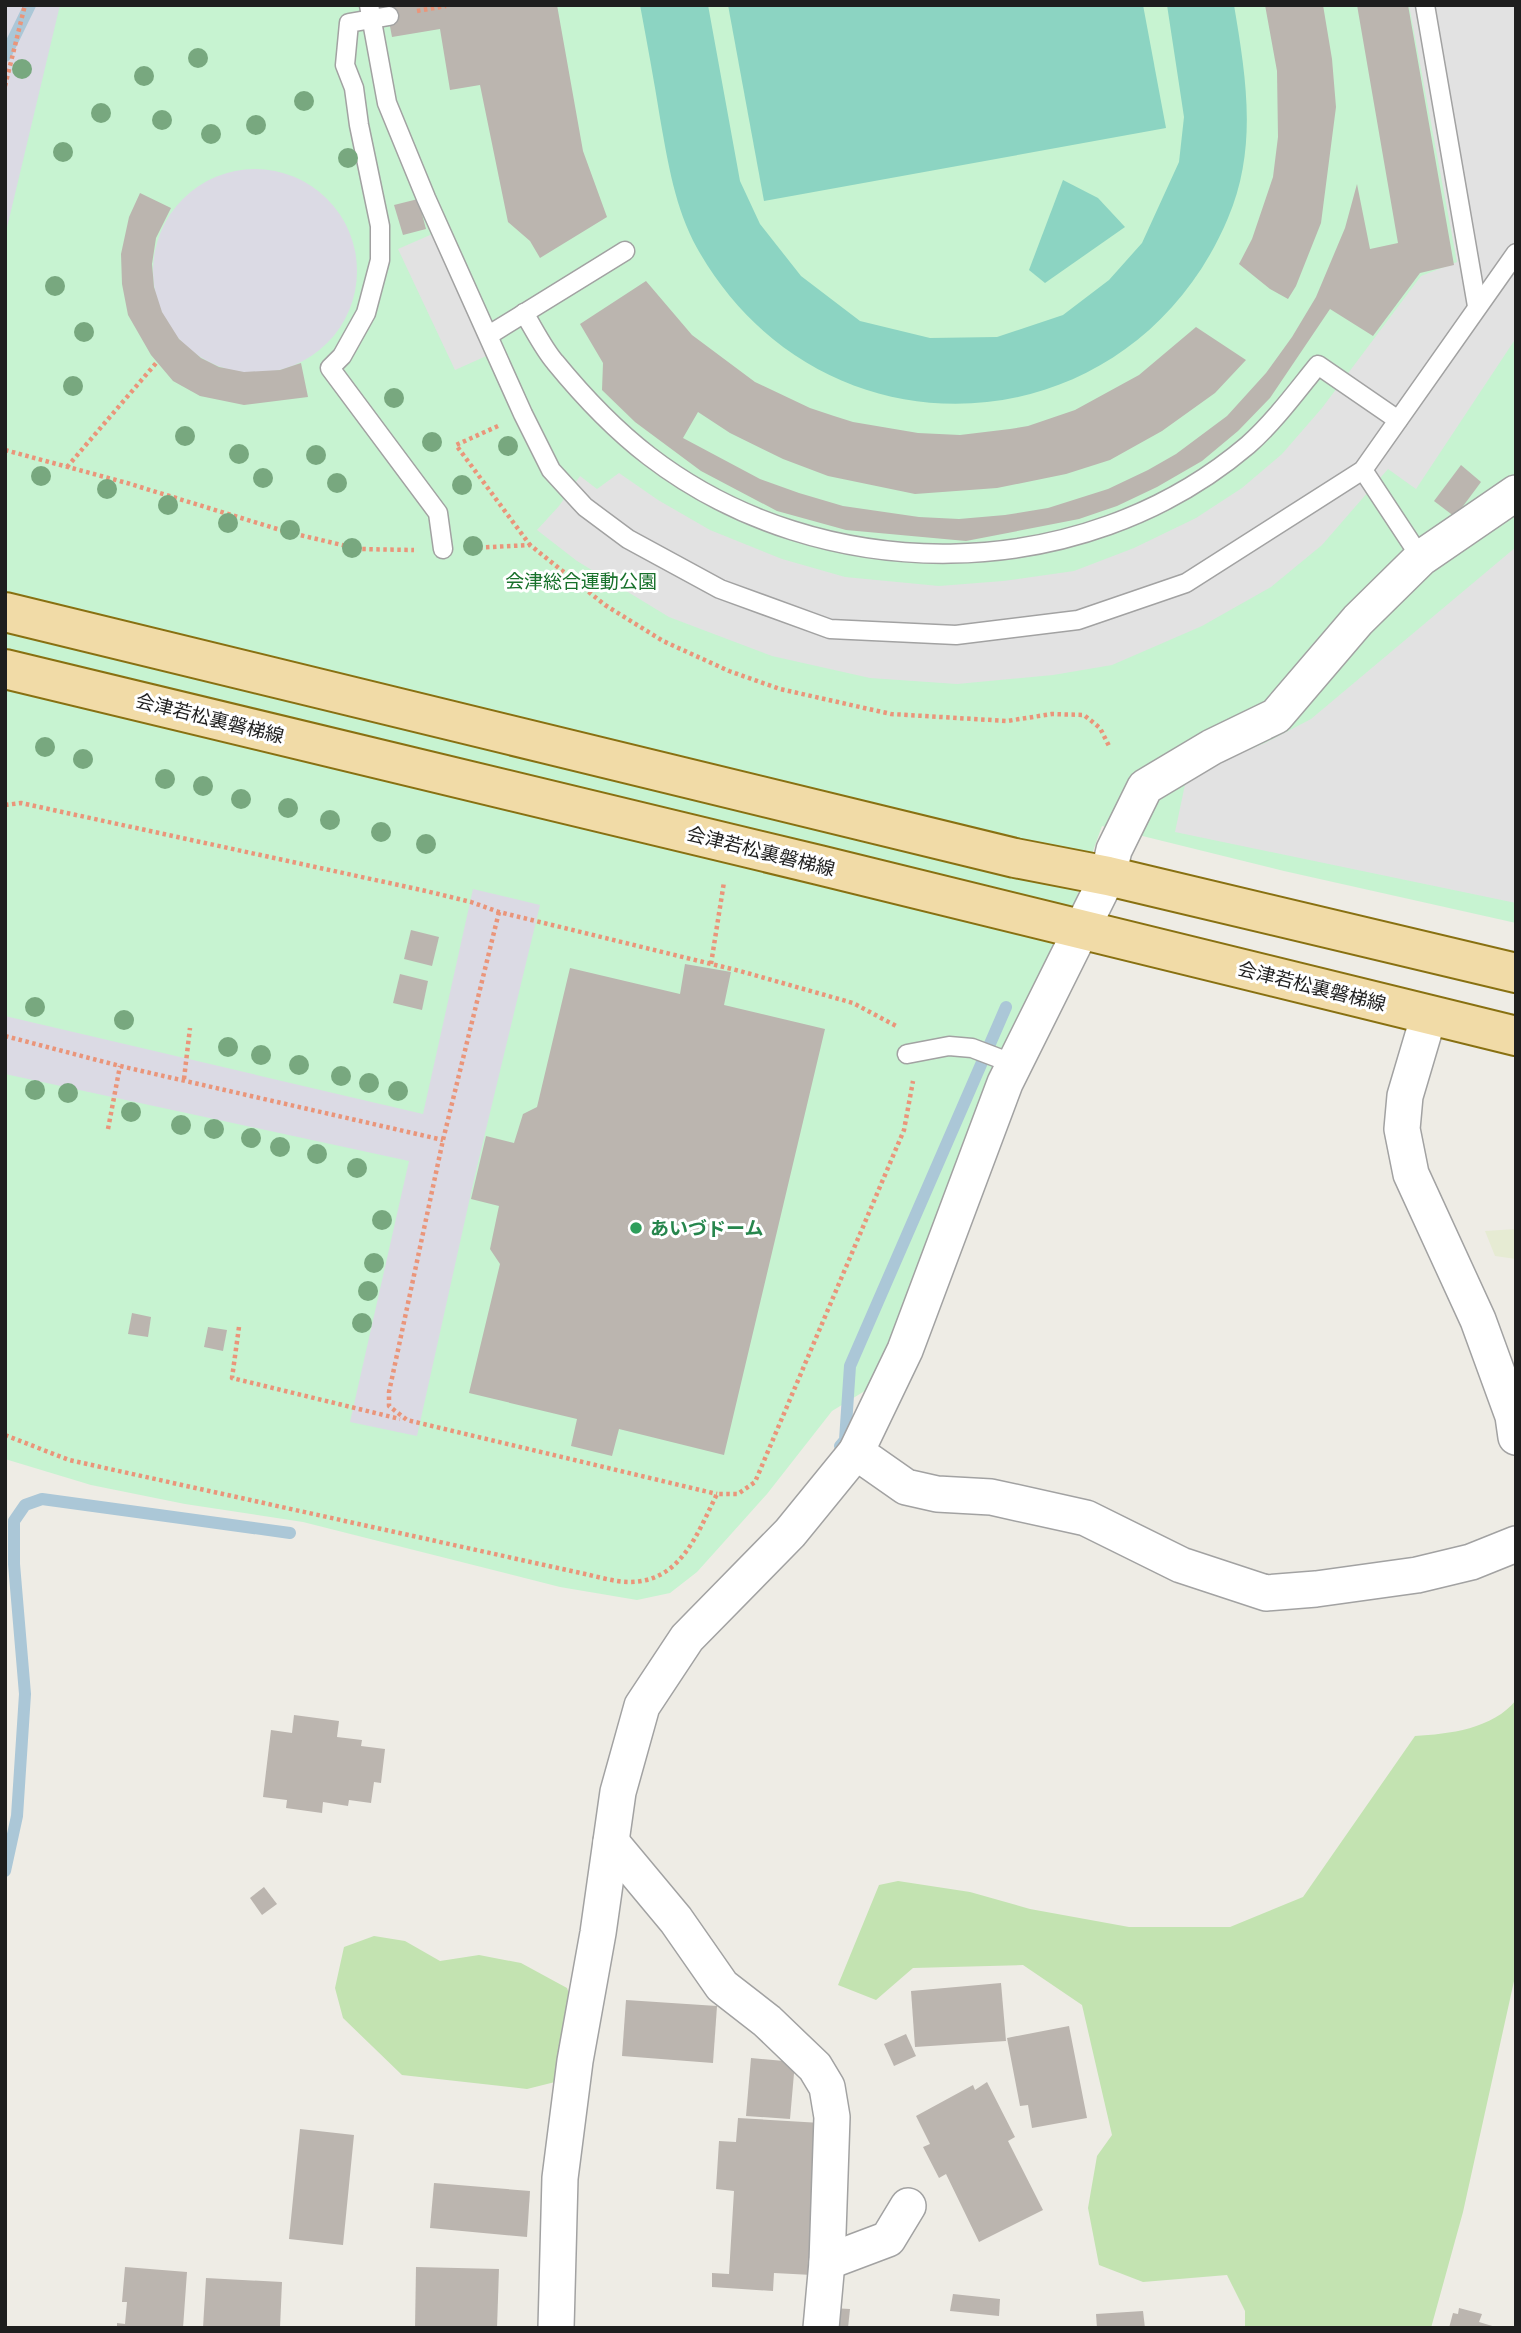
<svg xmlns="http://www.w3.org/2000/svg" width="1521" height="2333" font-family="Lato,'Noto Sans JP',sans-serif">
<rect width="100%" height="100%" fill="#eeece5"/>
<path fill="#e6ebd3" d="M1516,1229V1259L1495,1256L1485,1231Z"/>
<g fill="#c3e3b1">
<path d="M1516,1700V1972L1463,2212L1431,2328H1245V2311L1227,2275L1143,2282L1099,2265L1088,2208L1097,2156L1112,2135L1082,2005L1023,1965L913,1968L876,2000L838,1985L879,1885L898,1881L970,1892L1030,1909L1129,1927H1230L1303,1897L1415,1736C1449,1734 1493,1729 1516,1700Z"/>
<path d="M374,1936L405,1941L440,1961L479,1955L521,1963L567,1988L573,2005L555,2082L527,2089L402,2075L343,2018L335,1988L344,1947Z"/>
</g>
<path fill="#c7f3d1" d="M5,5H1516V923L1284,871L1102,826L1040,999L994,1094L868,1389L832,1411L767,1494L697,1572L670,1593L637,1600L560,1587L303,1522L185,1504L91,1485L5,1459Z"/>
<g fill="#8cd4c2">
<path d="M640,5H708L740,181L760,224L801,276L860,321L930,338L997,337L1063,315L1109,280L1142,243L1179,162L1184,117L1167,5H1234C1246,77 1258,148 1228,218C1130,451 821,469 697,248C675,208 668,163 660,118C654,80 647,43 640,5Z"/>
<path d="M728,5H1143L1166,128L764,201Z"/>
<path d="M1063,180L1098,198L1125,227L1045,283L1029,270Z"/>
</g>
<g fill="#e2e2e2">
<path d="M1409,5H1516V338L1416,489L1388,469L1322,545L1271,587L1202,626L1112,665L1053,675L957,684L870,678L772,656L669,617L577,561L537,530L559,506L580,476L597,489L619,473L658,500L710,530L782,559L845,577L939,586L1003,581L1074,571L1134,548L1196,518L1242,488L1282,454L1322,408L1421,276L1457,262Z"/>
<path d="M437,232L493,353L455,370L398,249Z"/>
<path d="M1516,547V903L1175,832L1187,775L1265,743L1311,719Z"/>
</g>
<g fill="#dbdae4">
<path d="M5,5H60L5,236Z"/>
<circle cx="255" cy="271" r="102"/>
<path d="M473,889L540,905L475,1175L417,1436L350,1422L409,1161L5,1074V1016L423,1114Z"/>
</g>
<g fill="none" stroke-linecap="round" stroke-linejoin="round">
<g stroke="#abc7d7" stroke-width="12">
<path d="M5,56L30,5"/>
<path d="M840,1446L845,1440L850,1366L1006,1007"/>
<path d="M5,1871L17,1816L25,1694L14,1564V1521L25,1505L42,1499L290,1533"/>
</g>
</g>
<g fill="#bbb5af">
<path d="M386,5H557L583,151L607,217L540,258L530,241L508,222L480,85L450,90L440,29L392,37Z"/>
<path d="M1265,5H1323L1332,59L1336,107L1321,223L1296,286L1288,299L1270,289L1239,264L1252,239L1273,177L1278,137L1277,71Z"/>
<path d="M1357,5H1408L1454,265L1420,273L1373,336L1330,309L1270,398L1238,431L1202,461L1157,487L1117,506L1079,519L966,541L846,530L777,511L701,471L635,422L602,390L603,363L580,324L646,281L692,335L755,382L810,408L834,416L853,422L918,433L960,435L1010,429L1028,426L1075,410L1139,375L1196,327L1246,360L1215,393L1162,431L1110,460L1066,474L997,488L915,494L828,476L783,459L730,433L698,412L683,438L760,479L799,493L843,506L919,517L959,519L1005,515L1048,508L1108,489L1148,470L1176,454L1227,416L1266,373L1292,337L1316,297L1345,228L1357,184L1370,249L1398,243Z"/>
<path d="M140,193L171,208L156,238L152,264L154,287L162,312L179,339L201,358L219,367L244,372L280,370L301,363L308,397L244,405L200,396L173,381L151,355L128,315L122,284L121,254L129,217Z"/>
<path d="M418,199L426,229L403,235L394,205Z"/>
<path d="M1461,465L1481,482L1455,517L1434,501Z"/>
<path d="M411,930L439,937L432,966L404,959Z"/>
<path d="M685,964L731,972L724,1005L825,1029L724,1455L619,1429L612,1456L571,1446L577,1419L469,1393L500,1264L490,1249L499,1206L471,1199L486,1136L514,1143L523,1114L537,1107L570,968L680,994Z"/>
<path d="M400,974L428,981L422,1010L393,1003Z"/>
<path d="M132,1313L151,1317L148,1337L128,1334Z"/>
<path d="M208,1327L227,1330L223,1351L204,1347Z"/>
<path d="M294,1715L339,1721L337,1737L362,1740L361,1746L385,1749L381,1783L374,1782L371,1803L349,1800L348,1806L323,1802L322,1813L286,1808L287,1800L263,1797L271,1730L292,1733Z"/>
<path d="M264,1887L277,1904L262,1915L250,1898Z"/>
<path d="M1001,1983L1006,2041L915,2047L911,1991Z"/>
<path d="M626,2000L717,2006L713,2063L622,2056Z"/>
<path d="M1069,2026L1087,2118L1032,2128L1028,2105L1020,2106L1007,2038Z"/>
<path d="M906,2034L916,2056L894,2066L884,2044Z"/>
<path d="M751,2058L795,2062L790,2119L746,2116Z"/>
<path d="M987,2082L1015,2137L1008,2141L1043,2210L979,2242L946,2174L939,2178L923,2147L930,2144L916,2116L973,2085L975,2090Z"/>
<path d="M738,2118L821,2123L812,2275L774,2273L773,2291L712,2287V2273L729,2274L734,2191L716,2189L719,2141L736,2142Z"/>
<path d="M300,2129L354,2135L343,2245L289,2239Z"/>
<path d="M434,2183L530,2191L527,2237L430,2228Z"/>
<path d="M125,2267L187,2272L183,2328H117V2323L125,2324L127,2302H122Z"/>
<path d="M416,2267L499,2269L497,2328H415Z"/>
<path d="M206,2278L282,2282L280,2328H203Z"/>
<path d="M953,2294L1000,2299L999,2316L950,2311Z"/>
<path d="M831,2308L850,2309L848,2328H829Z"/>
<path d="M1459,2308L1482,2314L1479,2322L1499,2328H1449L1453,2313L1458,2314Z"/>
<path d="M1143,2311L1145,2328H1097L1096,2314Z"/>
</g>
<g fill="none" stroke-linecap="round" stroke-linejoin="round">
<g stroke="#a2a2a2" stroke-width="21">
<g id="lane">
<path d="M369,5L387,103L426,198L523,414L551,470L585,507L628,539L720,589L830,629L956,635L1078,620L1186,583L1363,470L1516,253"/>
<path d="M1425,5L1477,306"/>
<path d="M389,16L349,23L345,65L354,88L359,125L380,226V260L366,313L342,356L330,368L438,513L443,549"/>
<path d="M524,313C534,329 543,348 555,362C582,395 614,429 649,456C822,589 1081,587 1248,445C1274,422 1296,392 1318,365L1398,420"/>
<path d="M489,335L625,251"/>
<path d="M1363,470L1421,558"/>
<path d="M907,1054L949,1046L972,1048L1014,1064"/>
</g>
</g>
<g stroke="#a2a2a2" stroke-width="38">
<g id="street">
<path d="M1429,1015L1405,1096L1402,1129L1411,1174L1478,1320L1513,1416L1516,1437"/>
<path d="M856,1452L906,1487L937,1494L991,1497L1086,1518L1181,1565L1266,1593L1316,1589L1417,1575L1471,1562L1516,1544"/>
<path d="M611,1842L676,1920L722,1986L767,2021L815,2067L827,2087L832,2117L827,2262L821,2328"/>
<path d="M827,2262L888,2239L908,2206"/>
<path d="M556,2328L560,2178L575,2061L598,1933L618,1792L642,1706L687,1638L790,1533L856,1452L905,1350L1005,1083L1108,876L1114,850L1145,787L1212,747L1276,716L1358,620L1421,558L1516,493"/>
</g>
</g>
<g stroke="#887011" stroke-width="42">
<g id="primary">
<path d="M5,612L1015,858L1108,876L1516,973"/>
<path d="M5,669L819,865L1516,1036"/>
</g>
</g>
<g stroke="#ea957a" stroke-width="4.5" stroke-dasharray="3.5 3.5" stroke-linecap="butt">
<path d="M417,11L446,6"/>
<path d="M5,86L25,5"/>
<path d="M498,426L456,445L530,545"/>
<path d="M5,450L127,483L287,532L359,549L414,550"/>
<path d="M67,467L157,362"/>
<path d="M472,548L530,545L605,605L663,641L729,671L780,689L891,714L1007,721L1052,714L1084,715L1100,728L1110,748"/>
<path d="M5,805L21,803L426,891L471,902L499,912L740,971L853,1003L898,1027"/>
<path d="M499,912L443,1140L389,1392V1406L407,1420L717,1494"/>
<path d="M711,964L724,882"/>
<path d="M5,1036L120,1066L443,1140"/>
<path d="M184,1079L190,1028"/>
<path d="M108,1129L120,1066"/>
<path d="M239,1327L232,1378L400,1419"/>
<path d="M5,1435L69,1460L585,1574C599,1577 615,1582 629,1582C681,1582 697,1534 717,1494H738L755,1482L904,1130L913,1081"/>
</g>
<use href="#lane" stroke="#fff" stroke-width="18"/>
<use href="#street" stroke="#fff" stroke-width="35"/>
<use href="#primary" stroke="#f1dba7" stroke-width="38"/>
</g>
<g fill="#78a87f">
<circle cx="198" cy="58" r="10"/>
<circle cx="22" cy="69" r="10"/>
<circle cx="144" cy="76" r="10"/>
<circle cx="304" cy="101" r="10"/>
<circle cx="101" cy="113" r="10"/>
<circle cx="162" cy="120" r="10"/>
<circle cx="256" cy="125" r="10"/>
<circle cx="211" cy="134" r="10"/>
<circle cx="63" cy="152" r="10"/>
<circle cx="348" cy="158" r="10"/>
<circle cx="55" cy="286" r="10"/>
<circle cx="84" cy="332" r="10"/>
<circle cx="73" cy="386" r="10"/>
<circle cx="394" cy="398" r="10"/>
<circle cx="185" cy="436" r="10"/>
<circle cx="432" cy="442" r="10"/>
<circle cx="508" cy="446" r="10"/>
<circle cx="239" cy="454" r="10"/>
<circle cx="316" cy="455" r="10"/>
<circle cx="41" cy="476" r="10"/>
<circle cx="263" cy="478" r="10"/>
<circle cx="337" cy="483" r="10"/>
<circle cx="462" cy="485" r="10"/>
<circle cx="107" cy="489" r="10"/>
<circle cx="168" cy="505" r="10"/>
<circle cx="228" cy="523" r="10"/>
<circle cx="290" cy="530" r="10"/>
<circle cx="473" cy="546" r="10"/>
<circle cx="352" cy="548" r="10"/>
<circle cx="45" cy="747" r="10"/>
<circle cx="83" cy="759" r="10"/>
<circle cx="165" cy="779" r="10"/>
<circle cx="203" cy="786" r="10"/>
<circle cx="241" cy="799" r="10"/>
<circle cx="288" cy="808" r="10"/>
<circle cx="330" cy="820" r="10"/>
<circle cx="381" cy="832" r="10"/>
<circle cx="426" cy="844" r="10"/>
<circle cx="35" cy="1007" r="10"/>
<circle cx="124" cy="1020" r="10"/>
<circle cx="228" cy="1047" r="10"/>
<circle cx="261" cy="1055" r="10"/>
<circle cx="299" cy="1065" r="10"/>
<circle cx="341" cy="1076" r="10"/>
<circle cx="369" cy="1083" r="10"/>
<circle cx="35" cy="1090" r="10"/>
<circle cx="398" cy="1091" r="10"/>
<circle cx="68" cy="1093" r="10"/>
<circle cx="131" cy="1112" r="10"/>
<circle cx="181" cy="1125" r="10"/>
<circle cx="214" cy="1129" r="10"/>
<circle cx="251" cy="1138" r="10"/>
<circle cx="280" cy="1147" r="10"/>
<circle cx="317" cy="1154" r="10"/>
<circle cx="357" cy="1168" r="10"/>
<circle cx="382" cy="1220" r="10"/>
<circle cx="374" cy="1263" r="10"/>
<circle cx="368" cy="1291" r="10"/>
<circle cx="362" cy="1323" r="10"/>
</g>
<circle fill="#2e9e5b" stroke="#fff" stroke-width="2.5" cx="636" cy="1228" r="7"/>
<g text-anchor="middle" stroke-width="6" stroke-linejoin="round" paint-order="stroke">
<g font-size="19" fill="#18712b" stroke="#fff">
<text x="581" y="588">会津総合運動公園</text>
</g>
<g font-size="19" fill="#1e1e1e" stroke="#fff">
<text transform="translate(210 718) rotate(14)" y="7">会津若松裏磐梯線</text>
<text transform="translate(761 851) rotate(14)" y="7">会津若松裏磐梯線</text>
<text transform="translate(1312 986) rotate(14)" y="7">会津若松裏磐梯線</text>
</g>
<g font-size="19" font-weight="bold" fill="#27864d" stroke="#fff" text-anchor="start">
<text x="650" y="1235">あいづドーム</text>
</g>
</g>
<rect width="1521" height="2333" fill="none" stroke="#1e1e1e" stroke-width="14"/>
</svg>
